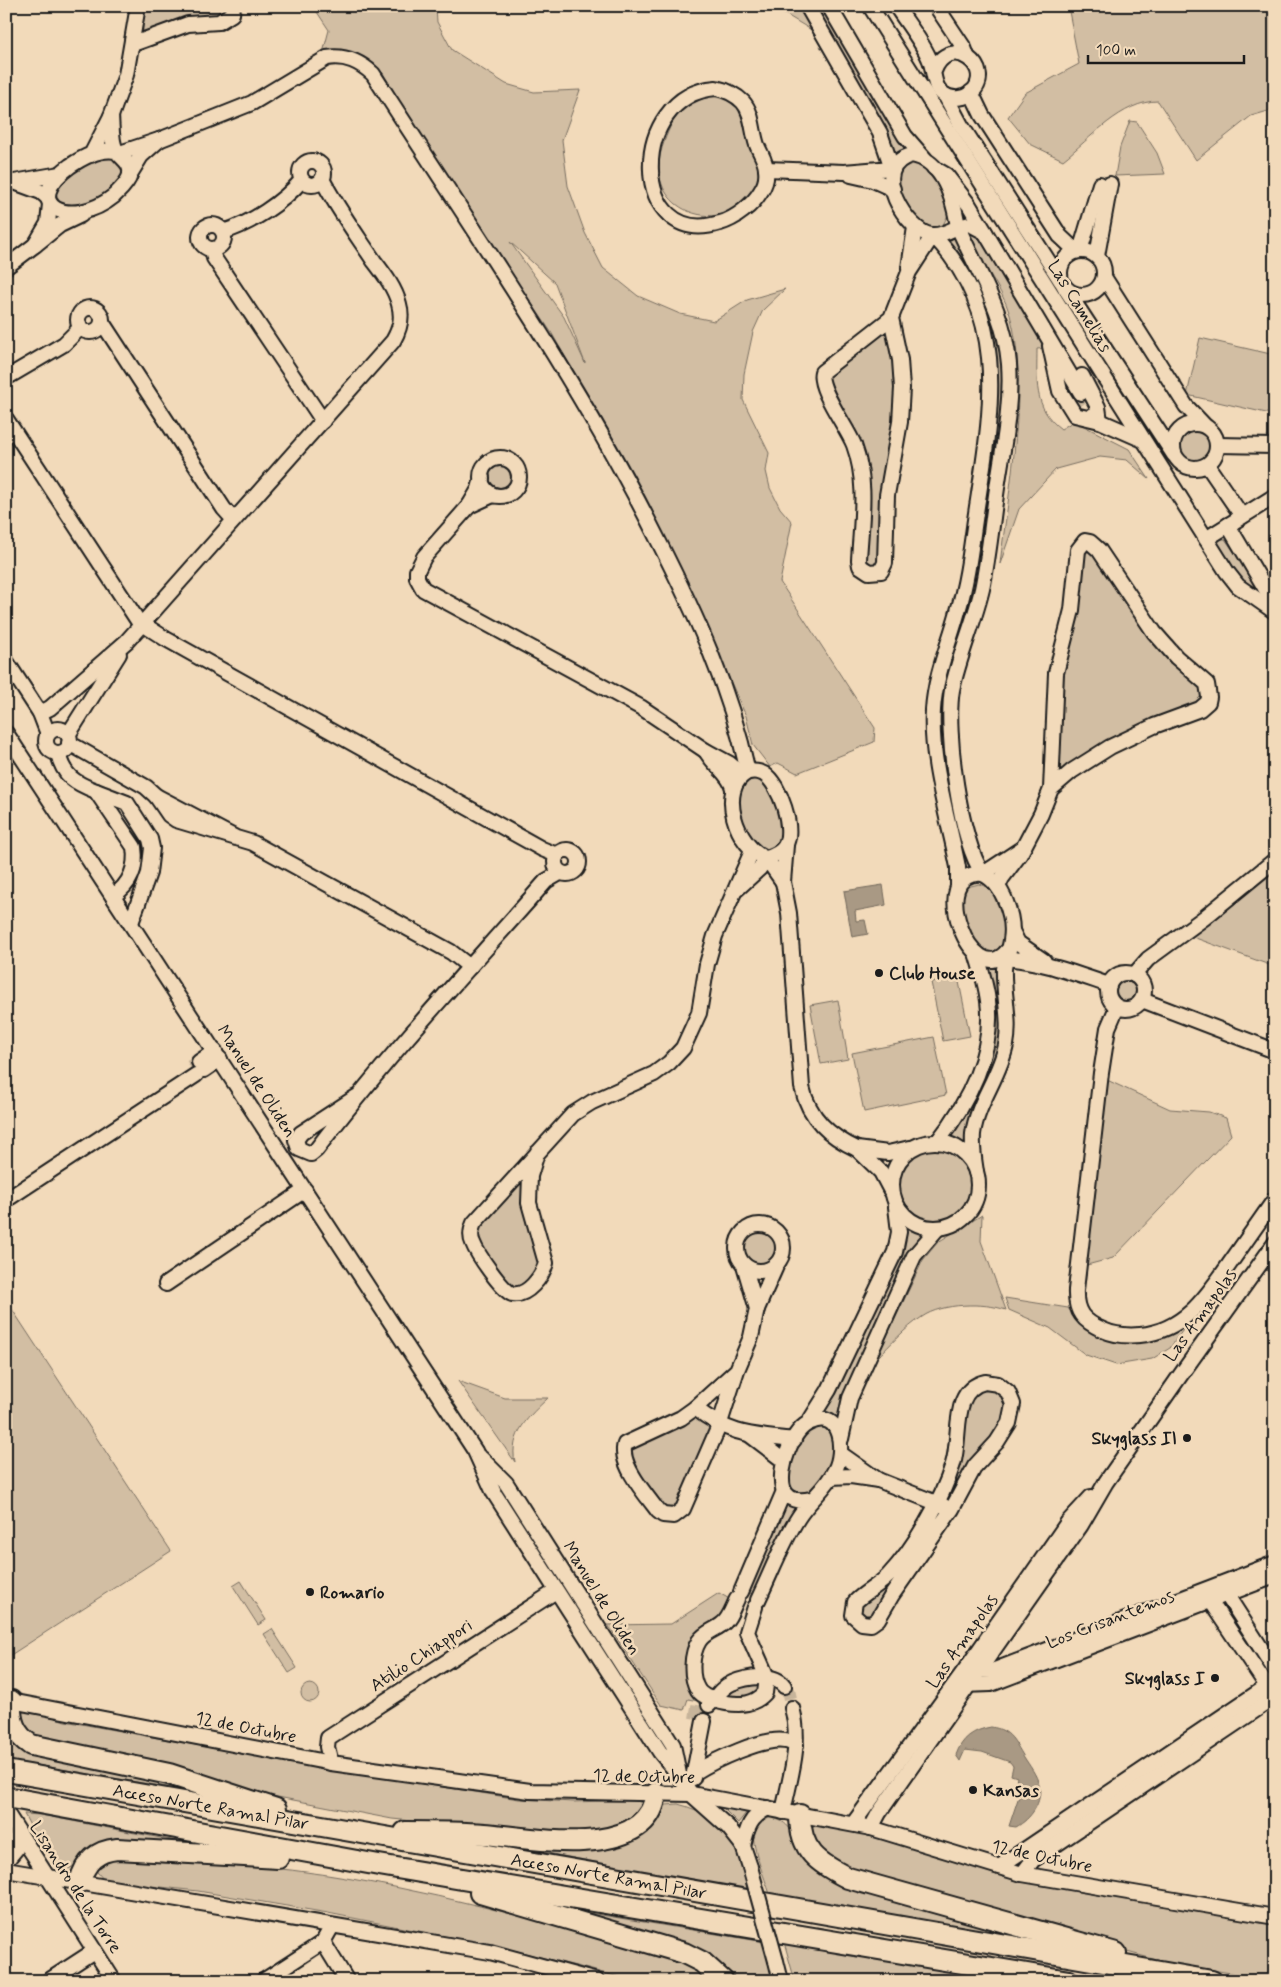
<svg xmlns="http://www.w3.org/2000/svg" width="1281" height="1987" font-family="Mynerve,sans-serif">
<rect width="100%" height="100%" fill="#f2daba"/>
<filter id="ink" filterUnits="userSpaceOnUse"><feTurbulence type="fractalNoise" baseFrequency=".02" numOctaves="2"/><feDisplacementMap in="SourceGraphic" scale="10" xChannelSelector="R" yChannelSelector="G"/><feConvolveMatrix kernelMatrix="1 2 1 2 8 2 1 2 1" color-interpolation-filters="sRGB"/></filter>
<g filter="url(#ink)">
<g fill="#d2bea3" stroke="#776d60" fill-rule="evenodd">
<path d="M143,6H229V7L219,15L175,23L150,33L143,32Z"/>
<path d="M313,6H436L437,22L452,50L506,84L534,92L580,90L562,140L568,186L585,233L603,268L638,296L680,314L714,321L747,300L785,289L763,310L753,332L744,374L743,400L769,453L766,471L770,488L780,508L792,522L780,582L875,728L874,742L797,773L778,763L770,767L753,745L746,716L675,557L624,460L551,332L413,125L383,73L359,55L339,51L323,53L329,30ZM510,242L555,283L585,363L564,317Z"/>
<path d="M758,6H798L813,31L785,14Z"/>
<path d="M813,6H821L907,147V151L894,156Z"/>
<path d="M1068,6H1275V109L1251,116L1196,160L1158,101C1122,101 1090,139 1063,160L1030,144L1008,117L1025,93L1079,64Z"/>
<path d="M712,94L728,96L748,109C751,124 762,151 762,165C757,245 633,225 664,142C675,112 682,106 712,94Z"/>
<path d="M1130,121L1137,122L1157,153L1165,174L1115,176L1120,147Z"/>
<path d="M111,157L118,161L123,167L120,183L95,205L65,207L59,202L56,192C68,170 87,159 111,157Z"/>
<path d="M916,161C938,173 943,188 950,211L942,227C913,234 902,198 895,176L901,165Z"/>
<path d="M967,230L979,234L1047,348L1037,349C1037,380 1033,408 1061,429L1074,421L1129,449L1149,479L1127,460L1100,457L1056,469L1019,509L1000,564C1008,495 1030,381 1010,315C1001,284 977,260 967,230Z"/>
<path d="M955,233L997,320L1004,366L1001,431L981,569L966,634L951,670L948,669L947,665L996,358L943,239Z"/>
<path d="M881,332L890,335L898,384L882,565L871,568L864,561L868,508L827,374Z"/>
<path d="M1200,338L1275,355V415L1187,395Z"/>
<circle cx="1196" cy="446" r="16"/>
<circle cx="500" cy="477" r="15"/>
<path d="M1220,539H1225L1265,596L1243,581L1220,549L1218,544Z"/>
<path d="M1085,541L1209,697L1154,726L1051,789L1054,689Z"/>
<path d="M944,689V709L975,871L962,874C954,826 929,735 944,689Z"/>
<path d="M758,777L778,798L783,842L768,852C740,844 736,808 742,784Z"/>
<path d="M1275,865V967L1190,936Z"/>
<path d="M979,884C1005,891 1012,930 1000,952H984C968,931 955,914 967,887Z"/>
<path d="M983,963H997L1003,1017L999,1048L968,1150L962,1145L946,1139C962,1124 970,1107 979,1087C999,1042 1002,1009 983,963Z"/>
<path d="M958,977L970,1036L943,1041L931,982Z"/>
<circle cx="1126" cy="991" r="11"/>
<path d="M838,1000L848,1059L821,1064L810,1005Z"/>
<path d="M934,1037L946,1095L864,1112L852,1053Z"/>
<path d="M1107,1080L1170,1109L1209,1112L1226,1118L1231,1135L1113,1258L1087,1265Z"/>
<circle cx="936" cy="1184" r="37"/>
<path d="M525,1177L541,1266L520,1289L508,1285L477,1237L479,1224Z"/>
<path d="M982,1215L981,1241L1006,1310C984,1302 942,1303 922,1317C905,1328 891,1344 876,1359L923,1260L938,1242Z"/>
<path d="M907,1224L926,1233L911,1247L842,1403L837,1424L820,1416L833,1397L905,1240Z"/>
<circle cx="761" cy="1247" r="19"/>
<path d="M1005,1298L1068,1308L1074,1316L1113,1336L1193,1316L1170,1348L1152,1359L1116,1365L1086,1355L1050,1328L1009,1310Z"/>
<path d="M6,1300L171,1551L6,1658Z"/>
<path d="M458,1381L505,1398H548C529,1416 509,1434 515,1462Z"/>
<path d="M982,1387L1003,1391L1010,1411L948,1502L945,1498L970,1393Z"/>
<path d="M690,1417H702L712,1426L677,1509L664,1512L627,1457L628,1447Z"/>
<path d="M818,1426L828,1428C843,1449 828,1478 812,1494L800,1495L790,1491L787,1467L805,1432Z"/>
<path d="M786,1501L800,1507L754,1595L748,1592L784,1512Z"/>
<path d="M939,1511H944L874,1618L861,1616L859,1610L866,1600Z"/>
<path d="M241,1581L266,1620L258,1625L233,1586Z"/>
<path d="M719,1593L733,1601L718,1622L701,1632L698,1701L688,1699L684,1710L661,1705L608,1625L671,1624Z"/>
<path d="M272,1629L297,1668L289,1673L264,1634Z"/>
<circle cx="310" cy="1693" r="9"/>
<path d="M748,1685H755L764,1691L735,1700L730,1695L735,1688Z"/>
<path d="M30,1710L65,1721L310,1766L519,1799L573,1802L637,1800L642,1804V1809L633,1824L595,1834L517,1831L392,1819L257,1793L29,1738L19,1716L23,1712Z"/>
<path d="M6,1727L203,1793L6,1760Z"/>
<path d="M678,1804C728,1817 735,1846 750,1891L456,1836L590,1845L657,1812L666,1805Z"/>
<path d="M720,1805L750,1808L738,1823Z"/>
<path d="M24,1814L41,1815L208,1847L85,1859L69,1869L54,1863L36,1837Z"/>
<path d="M769,1818C790,1819 794,1836 803,1853L999,1928L1000,1932L965,1928L770,1894C765,1879 750,1843 754,1830C757,1823 763,1821 769,1818Z"/>
<path d="M828,1823L1029,1882L1275,1925V1980L1168,1963L868,1882L812,1845L811,1829L818,1824Z"/>
<path d="M111,1856C191,1861 273,1865 352,1879C467,1899 579,1932 691,1962L716,1981H635L509,1949L328,1913L198,1891L105,1881L97,1872L98,1866Z"/>
<path d="M547,1906L765,1942L774,1981H730Z"/>
<path d="M784,1942L1002,1981H795Z"/>
</g>
<g fill="#a99984" stroke="#71675a">
<path d="M883,885L886,905L855,911L856,921L865,920L868,934L852,937L844,891Z"/>
<path d="M991,1727C1011,1730 1014,1741 1024,1757C1029,1765 1037,1775 1039,1785C1043,1802 1031,1819 1016,1827L1009,1826L1020,1793L1017,1792L1018,1788L1015,1786L1017,1777L1011,1775L1013,1766L1010,1762L982,1752L965,1750L960,1761L956,1755C962,1738 973,1730 991,1727Z"/>
</g>
<g fill="none" stroke-linecap="round" stroke-linejoin="round">
<g stroke="#c7b49a" stroke-width="14" stroke-dasharray="14 7" stroke-linecap="butt">
<path d="M1075,397L1081,406"/>
<path d="M190,1067L199,1062"/>
<path d="M784,1686L789,1694L792,1708"/>
<path d="M696,1719L699,1701"/>
</g>
<g stroke="#1c1c1c" stroke-width="18">
<g id="minor">
<path d="M829,6L905,136L925,159"/>
<path d="M870,6L1227,572L1238,586L1275,612"/>
<path d="M896,6C907,23 921,40 929,58C936,72 931,91 949,97C956,99 965,98 971,93C998,69 949,31 934,71"/>
<path d="M936,6L964,48L967,56"/>
<path d="M133,44L188,24L219,22L232,14L233,6"/>
<path d="M716,88C726,90 736,95 743,102C753,113 752,131 757,145C760,153 766,161 766,170C767,177 765,185 761,191C753,205 735,219 720,223C630,251 627,95 716,88Z"/>
<path d="M971,92L982,115L1060,236L1076,251"/>
<path d="M945,95L961,125L1061,281"/>
<path d="M111,116L126,75L138,6"/>
<path d="M159,140L252,103L327,58C346,55 360,62 373,74C471,227 576,376 657,538C696,615 730,688 748,772"/>
<path d="M120,153L159,140L141,156L130,174"/>
<path d="M91,155L111,116C112,126 111,142 116,150C121,159 132,162 130,175C128,183 119,191 114,196C71,231 17,205 70,166C83,157 100,148 116,151"/>
<path d="M912,155C944,161 954,201 958,227C951,230 941,236 932,235C909,234 865,167 912,155Z"/>
<circle cx="312" cy="173" r="12"/>
<path d="M934,168L946,175L969,205L1081,393"/>
<path d="M767,169L844,172L892,168L880,133L807,6"/>
<path d="M851,175L873,180L893,189"/>
<path d="M48,198L41,192L14,182L60,174"/>
<path d="M50,204L48,223L35,245L60,225L81,215"/>
<circle cx="212" cy="237" r="12"/>
<path d="M223,232C252,223 282,203 302,180"/>
<path d="M985,232L970,224L958,227C978,273 1005,313 1009,364C1012,405 1003,448 997,488C992,522 989,556 982,589C974,623 959,656 952,690C945,731 960,841 983,874L1021,849"/>
<path d="M212,249L214,258L323,421"/>
<circle cx="1082" cy="273" r="22"/>
<path d="M1080,251L1100,184"/>
<path d="M1097,256L1110,184"/>
<path d="M6,267L35,245"/>
<path d="M909,268L915,227"/>
<path d="M1104,277L1186,406L1205,426"/>
<path d="M1065,288L1174,455"/>
<circle cx="90" cy="320" r="12"/>
<path d="M891,318L900,360L902,388L900,422L887,495L885,563L881,571L869,572L860,566L859,560C861,521 868,483 854,445C847,427 817,388 822,372L891,318L909,272L933,235C1008,314 993,402 978,500C972,537 969,575 958,611C949,644 935,676 933,710C930,762 948,816 958,867V885"/>
<path d="M102,322L224,509L234,520"/>
<path d="M1050,346L1060,391L1075,415L1100,421L1098,407L1082,376"/>
<path d="M6,378L64,344L80,328"/>
<path d="M1093,415L1100,421L1141,439"/>
<path d="M6,419L138,621L166,639L542,849L557,855"/>
<circle cx="1195" cy="446" r="22"/>
<path d="M1217,445L1275,446"/>
<circle cx="500" cy="477" r="19"/>
<path d="M1207,465L1242,516"/>
<path d="M482,478L479,489L469,506L493,495"/>
<path d="M469,506L424,557L417,571V578L423,589L642,708L706,751"/>
<path d="M1228,525L1275,605"/>
<path d="M1206,539L1275,496"/>
<path d="M6,661L40,713L48,734"/>
<path d="M40,713L50,708L127,641L393,341C400,329 403,318 399,304C395,288 384,274 374,261C356,234 337,208 322,179"/>
<circle cx="58" cy="741" r="12"/>
<path d="M6,733L475,1451L494,1493L660,1752L679,1775L691,1794L728,1827L743,1846L750,1867"/>
<path d="M68,735L119,654"/>
<path d="M69,743L146,787L156,796"/>
<path d="M58,753C63,776 75,783 96,791"/>
<path d="M748,772C754,771 759,771 764,774C780,784 795,829 785,846C781,853 773,856 766,858C737,849 716,788 748,772Z"/>
<path d="M733,789C731,775 714,766 706,751L730,764L743,775"/>
<path d="M236,838L156,796L169,815L176,820L253,843L451,952L470,967"/>
<path d="M786,845L783,882L789,913L802,1087C809,1118 829,1136 857,1149"/>
<circle cx="567" cy="862" r="12"/>
<path d="M998,887L1002,878L1020,854L1041,814L1051,789L1056,673L1072,610L1078,550L1085,541L1090,542L1099,550L1154,632L1176,657L1207,684L1209,697L1208,702L1200,709L1154,726L1110,747L1072,771L1051,789"/>
<path d="M737,889L760,868L766,858L783,882"/>
<path d="M113,896C131,884 137,867 134,847L96,791L127,803L150,839L152,848L149,873L131,923"/>
<path d="M1012,931L1018,943L1044,961"/>
<path d="M999,958C1037,959 1073,973 1109,985"/>
<circle cx="1126" cy="991" r="18"/>
<path d="M1134,975L1148,959L1204,918L1275,860"/>
<path d="M1142,1000L1275,1051"/>
<path d="M1117,1007L1108,1028L1101,1073L1076,1290C1075,1312 1083,1321 1103,1330C1114,1335 1128,1336 1140,1335C1186,1331 1209,1293 1233,1259C1247,1239 1261,1219 1275,1199"/>
<path d="M199,1062L215,1051"/>
<path d="M204,1070L220,1059"/>
<path d="M356,1097L301,1133L296,1140L299,1149L311,1154L316,1150C387,1056 468,970 546,881L560,873"/>
<path d="M938,1141C968,1103 995,1051 988,1001C986,984 981,969 976,953"/>
<circle cx="935" cy="1185" r="43"/>
<path d="M537,1153L530,1176L529,1203L546,1263C542,1277 527,1297 512,1294C502,1290 477,1254 473,1243C470,1237 471,1230 474,1223L573,1114L592,1102L654,1074L669,1063L683,1048L699,1013L707,964L715,936L752,851"/>
<path d="M976,1172C974,1159 972,1147 973,1134C977,1103 1000,1076 1006,1045C1011,1019 1003,995 1004,969C1005,959 1010,950 1011,940C1015,918 1003,883 983,874C924,868 973,994 1007,951"/>
<path d="M891,1191L881,1172L857,1149L888,1153L910,1148"/>
<path d="M6,1200L196,1075"/>
<circle cx="760" cy="1248" r="23"/>
<path d="M744,1265L757,1309L777,1264"/>
<path d="M166,1284L305,1190"/>
<path d="M737,1370L695,1408L681,1418L625,1444C618,1463 646,1495 658,1511L663,1515L674,1516L683,1509L719,1426L737,1370L751,1337L757,1309"/>
<path d="M985,1382L998,1384L1008,1392L1013,1404L1009,1423L997,1442L975,1466L952,1509L892,1595L878,1619L871,1624L862,1623L853,1615L855,1602C865,1592 878,1586 888,1576C914,1549 942,1500 953,1464C962,1435 950,1390 985,1382Z"/>
<path d="M695,1408C731,1436 751,1435 794,1440"/>
<path d="M809,1422L829,1390L895,1252L899,1232L896,1207"/>
<path d="M750,1435L784,1461"/>
<path d="M841,1439L850,1398L914,1256L938,1228"/>
<path d="M481,1458L506,1483L673,1745L679,1774"/>
<path d="M832,1477L851,1476L878,1480L841,1454"/>
<path d="M878,1480L944,1506"/>
<path d="M1223,1589L1275,1670"/>
<path d="M741,1592L784,1491"/>
<path d="M1207,1593L1210,1601L1271,1692"/>
<path d="M737,1599C733,1607 729,1620 721,1625C713,1631 705,1632 699,1641C691,1654 690,1677 698,1690C703,1698 717,1701 726,1703C741,1705 754,1705 765,1693L767,1677L747,1632L755,1607"/>
<path d="M758,1600C771,1573 782,1543 798,1518C809,1500 826,1489 835,1470C845,1452 842,1409 811,1422C792,1429 778,1469 783,1488C787,1501 799,1502 811,1499"/>
<path d="M974,1666L979,1670L992,1671L1275,1563"/>
<path d="M962,1685L991,1684L1275,1576"/>
<path d="M6,1700L331,1763L530,1791L691,1794L871,1828L1022,1874L1275,1917"/>
<path d="M709,1705C716,1697 722,1687 732,1683C746,1677 774,1672 784,1686"/>
<path d="M331,1763L327,1747L328,1738L556,1591"/>
<path d="M694,1773C713,1761 763,1737 785,1741C789,1741 793,1744 796,1745"/>
<path d="M693,1778L704,1721"/>
<path d="M6,1812L114,1981"/>
<path d="M783,1812C790,1777 802,1743 792,1708"/>
<path d="M853,1824L970,1663L1068,1522L1091,1497"/>
<path d="M871,1828L879,1813L1081,1525L1106,1482L1182,1373L1275,1243"/>
<path d="M743,1846C747,1828 750,1817 768,1808"/>
<path d="M6,1861L16,1849L17,1831"/>
<path d="M999,1867L1275,1681"/>
<path d="M6,1870L490,1952L597,1981"/>
<path d="M1022,1874L1033,1860L1275,1697"/>
<path d="M323,1942L347,1981"/>
<path d="M776,1961L781,1981"/>
<path d="M48,1981L94,1951"/>
<path d="M263,1981L323,1942L332,1926"/>
</g>
</g>
<g stroke="#1c1c1c" stroke-width="24">
<g id="highway">
<path d="M11,1701C10,1720 14,1734 31,1745L169,1774L276,1809"/>
<path id="s1" d="M6,1771L1212,1981"/>
<path d="M6,1797L379,1865L1069,1981"/>
<path d="M800,1815C800,1851 818,1863 848,1878L1116,1953"/>
<path d="M405,1832C432,1832 459,1832 485,1834C531,1838 649,1862 656,1793"/>
<path d="M80,1882C85,1862 96,1851 117,1849L278,1858"/>
<path d="M480,1893L684,1953L702,1962L723,1981"/>
</g>
</g>
<use href="#minor" stroke="#f2daba" stroke-width="14"/>
<use href="#highway" stroke="#f2daba" stroke-width="20"/>
<g stroke="#1c1c1c" stroke-width="18" stroke-linecap="butt">
<path id="minor-bridge" d="M750,1867L776,1961"/>
</g>
<use href="#minor-bridge" stroke="#f2daba" stroke-width="14"/>
</g>
</g>
<g fill="#1c1c1c" stroke="#f2daba" stroke-width="2">
<circle cx="879" cy="973" r="5"/>
<circle cx="1187" cy="1438" r="5"/>
<circle cx="310" cy="1592" r="5"/>
<circle cx="1215" cy="1678" r="5"/>
<circle cx="973" cy="1790" r="5"/>
</g>
<g text-anchor="middle" stroke-width="5" stroke-linejoin="round" paint-order="stroke">
<g font-size="18" fill="#1c1c1c" stroke="#f2daba">
<text transform="translate(1080 306) rotate(58)" y="6">Las Camelias</text>
<text transform="translate(257 1081) rotate(57)" y="6">Manuel de Oliden</text>
<text transform="translate(1200 1315) rotate(-54)" y="6">Las Amapolas</text>
<text transform="translate(602 1598) rotate(58)" y="6">Manuel de Oliden</text>
<text transform="translate(1110 1619) rotate(-21)" y="6">Los Crisantemos</text>
<text transform="translate(962 1641) rotate(-55)" y="6">Las Amapolas</text>
<text transform="translate(421 1655) rotate(-33)" y="6">Atilio Chiappori</text>
<text transform="translate(246 1727) rotate(11)" y="6">12 de Octubre</text>
<text transform="translate(644 1776) rotate(1)" y="6">12 de Octubre</text>
<text dy="6" stroke="none"><textPath href="#s1" startOffset="208">Acceso Norte Ramal Pilar</textPath></text>
<text transform="translate(1042 1856) rotate(12)" y="6">12 de Octubre</text>
<text dy="6" stroke="none"><textPath href="#s1" startOffset="612">Acceso Norte Ramal Pilar</textPath></text>
<text transform="translate(76 1887) rotate(57)" y="6">Lisandro de la Torre</text>
</g>
<g font-size="18" font-weight="bold" fill="#1c1c1c" stroke="#f2daba" text-anchor="start">
<text x="889" y="979">Club House</text>
<text x="1177" y="1444" text-anchor="end">Skyglass II</text>
<text x="320" y="1598">Romario</text>
<text x="1205" y="1684" text-anchor="end">Skyglass I</text>
<text x="983" y="1796">Kansas</text>
</g>
</g>
<rect width="1281" height="1987" fill="none" stroke="#f2daba" stroke-width="25"/>
<rect x="12" y="12" width="1256" height="1962" fill="none" stroke="#1c1c1c" stroke-width="2" filter="url(#ink)"/>
<path d="M1088 55v8h156v-8" fill="none" stroke="#1c1c1c" stroke-width="2.5"/>
<text x="1096" y="55" font-size="15" fill="#1c1c1c" stroke="#f2daba" stroke-width="4" paint-order="stroke">100 m</text>
</svg>
